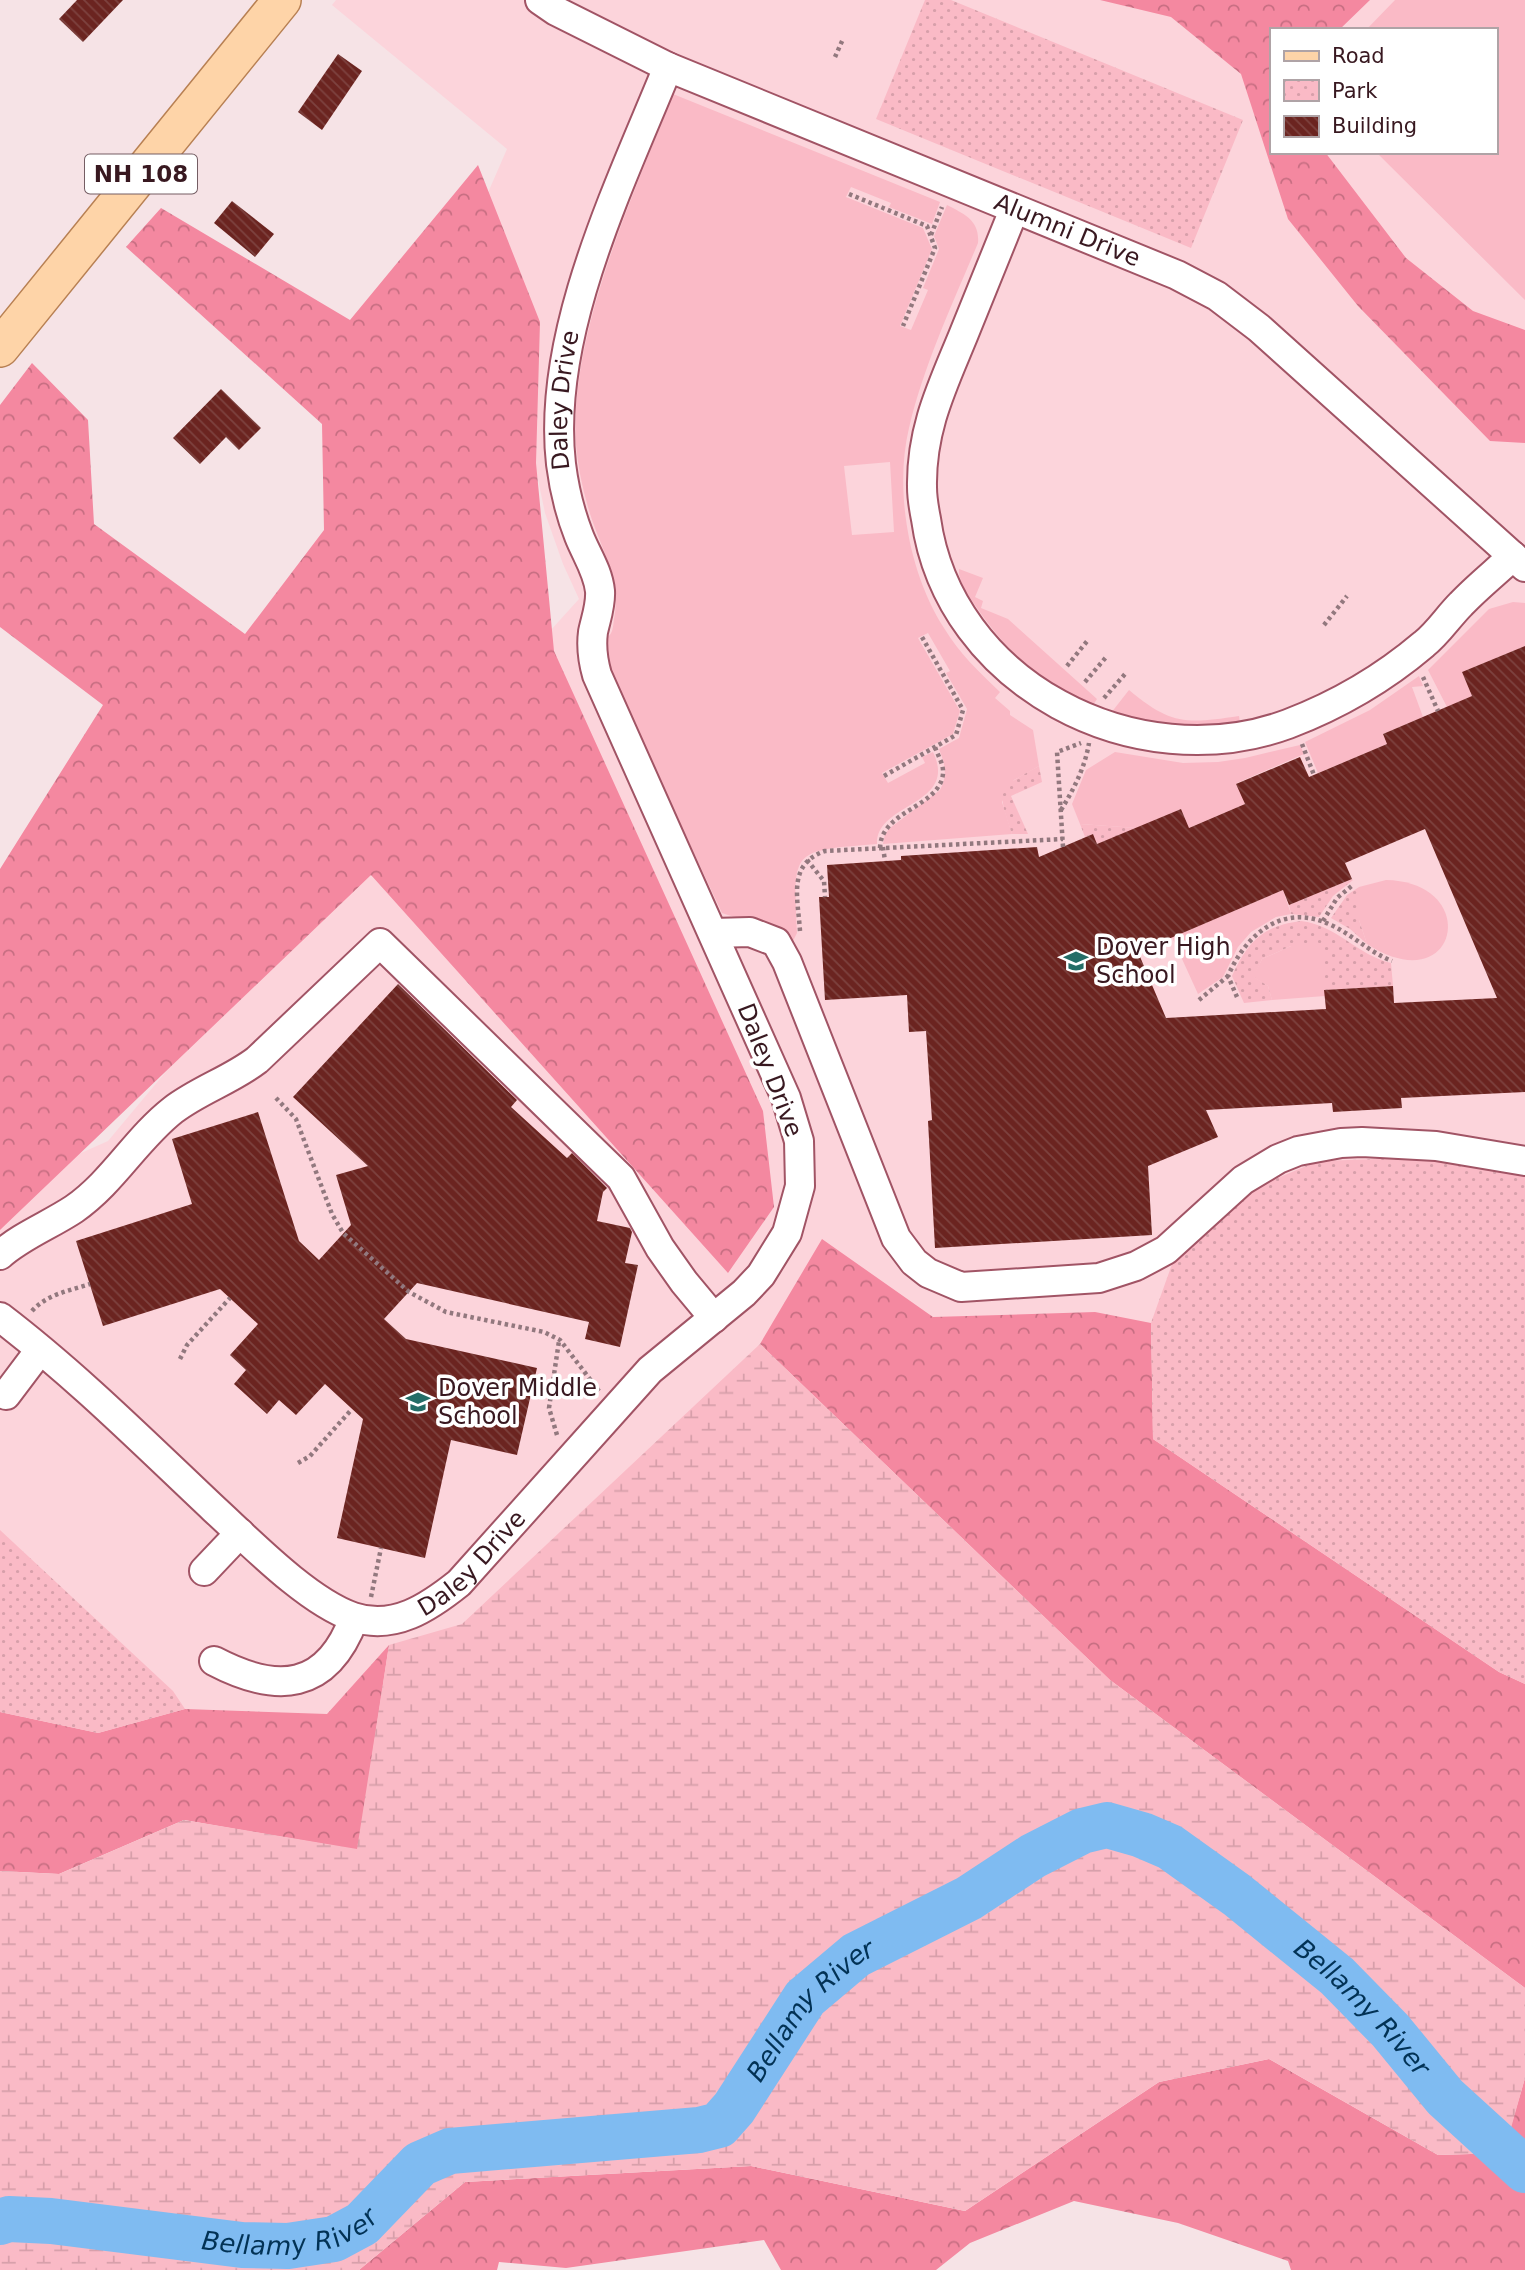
<svg xmlns="http://www.w3.org/2000/svg" width="1525" height="2270" font-family="'DejaVu Sans',sans-serif">
<defs>
<pattern id="forest-crowns" width="20" height="18" patternUnits="userSpaceOnUse" patternTransform="scale(1.75)"><rect width="20" height="18" fill="#f488a0"/><path d="M2 6a3 3 0 1 1 6 0M12 15a3 3 0 1 1 6 0" fill="none" stroke="#c76e82"/></pattern>
<pattern id="wetland-marsh" width="20" height="14" patternUnits="userSpaceOnUse" patternTransform="scale(1.75)"><rect width="20" height="14" fill="#fabac6"/><path d="M1 5h8M5 5V1M11 12h8M15 12V8" fill="none" stroke="#d79faa"/></pattern>
<pattern id="park-dots" width="8" height="8" patternUnits="userSpaceOnUse" patternTransform="scale(1.75)"><rect width="8" height="8" fill="#fabac6"/><path d="M2 2h.1M6 6h.1" fill="none" stroke="#d79faa" stroke-width="1.8" stroke-linecap="round"/></pattern>
<pattern id="building-back-hatch" width="6" height="6" patternUnits="userSpaceOnUse" patternTransform="scale(1.75)"><rect width="6" height="6" fill="#6b2420"/><path d="M-1 5l2 2M0 0l6 6M5-1l2 2" fill="none" stroke="#7d423f"/></pattern>
</defs>
<rect width="100%" height="100%" fill="#f6e3e6"/>
<path fill="#fcd4db" fill-rule="evenodd" d="M336,0H1525V1876L1517,1877L1519,2046L459,1861L178,1817L0,1854V1189L108,1141L350,851L579,599L563,564L545,513L535,465L382,436L507,149L332,5ZM1271,30H1495V152H1271Z"/>
<g fill="#fabac6" fill-rule="evenodd">
<path d="M1395,0H1525V300L1376,152H1495V30H1366Z"/>
<path d="M673,94L940,202L932,224L889,207L891,203L851,187L846,197L923,228L932,249L900,326L911,330L928,290L923,288L939,249L934,236L947,205C964,214 980,220 978,243C953,303 924,364 909,428C894,490 909,574 944,628C959,653 979,672 1000,692L995,698L1010,711V715L1033,730L1039,766L1014,780L1002,802L1012,834L883,844L885,834L890,828L940,790C948,775 945,764 939,749L959,738L967,709L946,673L950,671L928,633L918,638L960,711L953,734L882,773L888,783L925,763L922,757L933,752C959,806 876,802 877,844C792,851 793,848 797,933L793,941C785,935 777,928 768,924C753,918 737,919 722,913L615,684L607,660V638C613,633 613,627 614,619C622,578 599,546 588,507C582,487 578,466 576,445C569,334 633,196 673,94ZM890,462L894,532L852,535L844,466Z"/>
<path d="M959,569L983,578L975,597L983,601L981,608L1008,619L1097,699L1093,705C1041,681 1010,656 977,608C970,598 958,582 959,569Z"/>
<path d="M1513,602L1525,603V646L1462,672L1472,696L1447,707L1428,670L1489,609Z"/>
<path d="M1419,676L1423,686L1412,687L1423,717L1383,734L1387,744L1318,773L1305,742L1370,710Z"/>
<path d="M1129,690C1171,725 1186,724 1239,716L1240,723C1195,727 1155,724 1111,713Z"/>
<path d="M1300,745L1304,754L1237,783L1245,804L1189,828L1181,809L1137,828L1080,824L1072,804L1086,770L1115,752L1183,763L1218,762L1245,758Z"/>
<path d="M1386,880C1483,882 1458,1003 1367,944L1359,920V887Z"/>
<path d="M1283,890L1291,914L1276,917L1251,932L1238,947L1223,977L1198,994L1172,937Z"/>
<path d="M1291,946H1324L1325,996L1272,1000L1268,986L1253,977L1262,959Z"/>
</g>
<g fill="url(#forest-crowns)">
<path d="M1100,0H1370L1339,30H1271V152H1325L1406,258L1473,311L1525,330V443L1490,441L1358,306L1288,219L1241,74L1171,17Z"/>
<path d="M478,165L540,322L536,463L554,651L763,1111L774,1207L728,1273L371,875L0,1230V869L103,705L0,627V405L32,363L88,420L94,524L245,634L324,530L322,424L126,247L161,208L350,320Z"/>
<path d="M822,1239L933,1317L1095,1312L1151,1323L1153,1439L1499,1672L1525,1684V1988L1110,1680L760,1344Z"/>
<path d="M389,1645L358,1850L184,1820L59,1874L0,1871V1712L98,1733L185,1709L327,1714Z"/>
<path d="M1269,2059L1438,2155L1503,2153L1525,2078V2270H1291L1288,2261L1178,2223L1074,2201L970,2243L936,2270H781L764,2240L566,2268L499,2262L497,2270H359L465,2182L751,2166L965,2211L1159,2082Z"/>
</g>
<path fill="url(#wetland-marsh)" d="M760,1344L1110,1680L1525,1988V2078L1504,2153L1438,2155L1269,2059L1159,2082L965,2211L751,2166L465,2182L359,2270H0V1871L59,1874L184,1820L357,1849L389,1645L462,1624Z"/>
<g fill="url(#park-dots)">
<path d="M925,0H951L1243,120L1191,248L876,119Z"/>
<path d="M1039,766L1042,782L1011,796L1028,834H1012C997,790 996,789 1039,766Z"/>
<path d="M1080,824L1137,828L1097,844L1093,834L1085,837Z"/>
<path d="M1352,879L1353,880L1333,896L1319,917L1291,914L1289,905Z"/>
<path d="M1359,887V920L1367,944L1350,929L1331,918L1347,895Z"/>
<path d="M1301,921C1337,925 1357,955 1391,963L1393,986L1324,990V947L1291,946L1262,959L1254,977L1268,986L1272,1000L1244,1003L1232,976C1248,942 1262,926 1301,921Z"/>
<path d="M1438,1157L1525,1172V1684L1499,1672L1153,1439L1151,1323L1176,1253L1256,1187L1318,1161Z"/>
<path d="M0,1530L173,1691L185,1709L98,1733L0,1712Z"/>
</g>
<g fill="none" stroke-linecap="round" stroke-linejoin="round">
<path stroke="#7fbbf1" stroke-width="46" id="s1" d="M0,2222L9,2219L51,2221L242,2245L288,2246L334,2239L362,2224L420,2164L450,2151L699,2130L719,2125L734,2108L805,1998L856,1955L969,1898L1033,1856L1082,1831L1107,1825L1142,1835L1170,1847L1237,1895L1337,1976L1390,2030L1445,2097L1525,2170"/>
</g>
<g fill="url(#building-back-hatch)" fill-rule="evenodd">
<path d="M77,0H123L83,42L59,19Z"/>
<path d="M338,54L362,71L322,130L298,112Z"/>
<path d="M232,201L274,234L255,257L214,223Z"/>
<path d="M221,389L261,428L239,450L226,437L200,464L173,438Z"/>
<path d="M1525,646V1092L1401,1098L1402,1108L1333,1112L1332,1103L1206,1110L1218,1137L1148,1166L1152,1235L935,1248L928,1121L932,1120L926,1031L909,1032L907,995L825,1000L819,897H829L827,865L901,860V856L1037,847L1039,857L1093,834L1097,844L1181,809L1189,828L1245,804L1236,784L1300,757L1309,777L1387,744L1383,734L1472,696L1462,672ZM1425,829L1497,998L1394,1003L1393,986L1324,990L1326,1009L1166,1018L1138,952L1283,890L1289,905L1352,879L1345,863Z"/>
<path d="M398,984L517,1100L511,1107L567,1158L572,1153L607,1188L603,1192L597,1221L630,1228L632,1232L625,1263L638,1265L620,1347L585,1339L589,1322L417,1283L384,1319L406,1339L537,1368L517,1455L451,1440L425,1558L337,1538L363,1419L325,1384L296,1415L279,1400L267,1414L234,1384L246,1370L230,1355L258,1324L220,1289L103,1326L76,1241L192,1204L172,1139L258,1112L299,1241L319,1260L351,1225L336,1175L368,1166L293,1097Z"/>
</g>
<g fill="none" stroke-linecap="round" stroke-linejoin="round">
<g stroke="#a15465" stroke-width="32">
<g id="minor">
<path id="s2" d="M540,0L556,11L668,67L1177,275L1217,296L1259,328L1525,567"/>
<path d="M1014,210C997,252 980,294 963,336C942,387 921,429 922,487C922,498 924,509 926,519C949,684 1136,780 1288,724C1338,705 1384,678 1424,644C1438,633 1448,617 1461,604C1477,587 1496,572 1513,556"/>
<path d="M713,933L750,932L776,942L787,962L896,1238L914,1262L928,1273L961,1287L1099,1278L1136,1266L1166,1250L1243,1180L1278,1159L1298,1151L1341,1143L1362,1142L1436,1146L1525,1161"/>
<path d="M0,1255C21,1236 50,1225 74,1209C113,1182 136,1139 173,1110C199,1090 231,1080 257,1060L380,943L621,1178L660,1248L684,1282L714,1318"/>
<path id="s3" d="M0,1317C76,1375 145,1444 214,1509C250,1542 307,1601 353,1617C394,1631 429,1607 459,1583L650,1370L744,1293L761,1275L787,1233L800,1186L799,1141L786,1098L597,675C593,661 591,647 593,632C596,618 601,605 600,591C598,571 586,554 579,536C570,513 564,488 561,464C546,334 620,185 668,67"/>
<path d="M6,1395L40,1350"/>
<path d="M204,1571L240,1533"/>
<path d="M214,1661C277,1694 327,1691 354,1618"/>
</g>
</g>
<g stroke="#b88053" stroke-width="40">
<path id="major" d="M0,348L282,0"/>
</g>
<g stroke="#92787e" stroke-width="4.5" stroke-dasharray="3.5 3.5" stroke-linecap="butt">
<path d="M835,57L843,39"/>
<path d="M849,194L927,226L935,248L903,326"/>
<path d="M931,235L942,207"/>
<path d="M1324,625L1347,596"/>
<path d="M1067,666L1088,640"/>
<path d="M1423,677L1438,711"/>
<path d="M1085,682L1107,656"/>
<path d="M1104,698L1126,673"/>
<path d="M1302,744L1314,775"/>
<path d="M884,776L956,735L963,710L922,637"/>
<path d="M1061,810C1074,789 1085,767 1089,743"/>
<path d="M883,847L885,861"/>
<path d="M1063,847L1057,752L1081,743"/>
<path d="M880,848C881,810 939,808 943,774C944,765 938,756 935,747"/>
<path d="M807,860L824,881L825,897"/>
<path d="M1323,921L1337,898L1354,884"/>
<path d="M800,931C798,898 787,864 825,851L1063,839"/>
<path d="M1237,997L1228,976C1246,934 1283,902 1331,925C1353,935 1369,952 1392,961"/>
<path d="M1199,1000L1228,976"/>
<path d="M276,1098L296,1119L332,1214L343,1233L409,1292L446,1312L544,1332L560,1340L599,1391"/>
<path d="M32,1311C47,1294 69,1291 90,1284"/>
<path d="M180,1359L187,1345L230,1298"/>
<path d="M557,1435L549,1408L559,1341"/>
<path d="M298,1463L310,1456L352,1409"/>
<path d="M371,1597L381,1548"/>
</g>
<use href="#minor" stroke="#fff" stroke-width="28"/>
<use href="#major" stroke="#fed4a8" stroke-width="37"/>
</g>
<defs>
<g id="school-bare" transform="scale(1.89)"><path d="M0-5L7-2L0 1L-7-2ZM-4 1L0 2.5L4 1V4Q0 6-4 4Z" fill="#246d67" stroke="#fff" stroke-width="2.5" paint-order="stroke"/></g>
</defs>
<g fill-rule="evenodd">
<use href="#school-bare" x="1076" y="961"/>
<use href="#school-bare" x="418" y="1402"/>
</g>
<g text-anchor="middle" stroke-width="7" stroke-linejoin="round" paint-order="stroke">
<rect fill="#fff" stroke="#745d63" stroke-width="2" x="85" y="154.5" width="112" height="39" rx="5"/>
<g font-size="23" font-weight="bold" fill="#381820">
<text x="141" y="182">NH 108</text>
</g>
<g font-size="24" fill="#381820" stroke="#fff">
<text dy="8" stroke="none"><textPath href="#s2" startOffset="576">Alumni Drive</textPath></text>
<text dy="8" stroke="none"><textPath href="#s3" startOffset="1948">Daley Drive</textPath></text>
<text transform="translate(770 1070) rotate(69)" y="8">Daley Drive</text>
<text dy="8" stroke="none"><textPath href="#s3" startOffset="604">Daley Drive</textPath></text>
</g>
<g font-size="24" fill="#381820" stroke="#fff" text-anchor="start">
<text x="1096" y="955">Dover High<tspan x="1096" dy="28">School</tspan></text>
<text x="438" y="1396">Dover Middle<tspan x="438" dy="28">School</tspan></text>
</g>
<g font-size="26" font-style="italic" fill="#023255" stroke="#fff">
<text dy="9" stroke="none"><textPath href="#s1" startOffset="1577">Bellamy River</textPath></text>
<text dy="9" stroke="none"><textPath href="#s1" startOffset="903">Bellamy River</textPath></text>
<text dy="9" stroke="none"><textPath href="#s1" startOffset="294">Bellamy River</textPath></text>
</g>
</g>
<rect x="1270" y="28" width="228" height="126" fill="#ffffff" stroke="#afa3a6" stroke-width="2"/>
<rect x="1284" y="51" width="35" height="10" fill="#fed4a8" stroke="#afa3a6" stroke-width="2"/>
<text x="1332" y="63" font-size="21" fill="#381820">Road</text>
<rect x="1284" y="80" width="35" height="21" fill="url(#park-dots)" stroke="#afa3a6" stroke-width="2"/>
<text x="1332" y="98" font-size="21" fill="#381820">Park</text>
<rect x="1284" y="116" width="35" height="21" fill="url(#building-back-hatch)" stroke="#afa3a6" stroke-width="2"/>
<text x="1332" y="133" font-size="21" fill="#381820">Building</text>
</svg>
